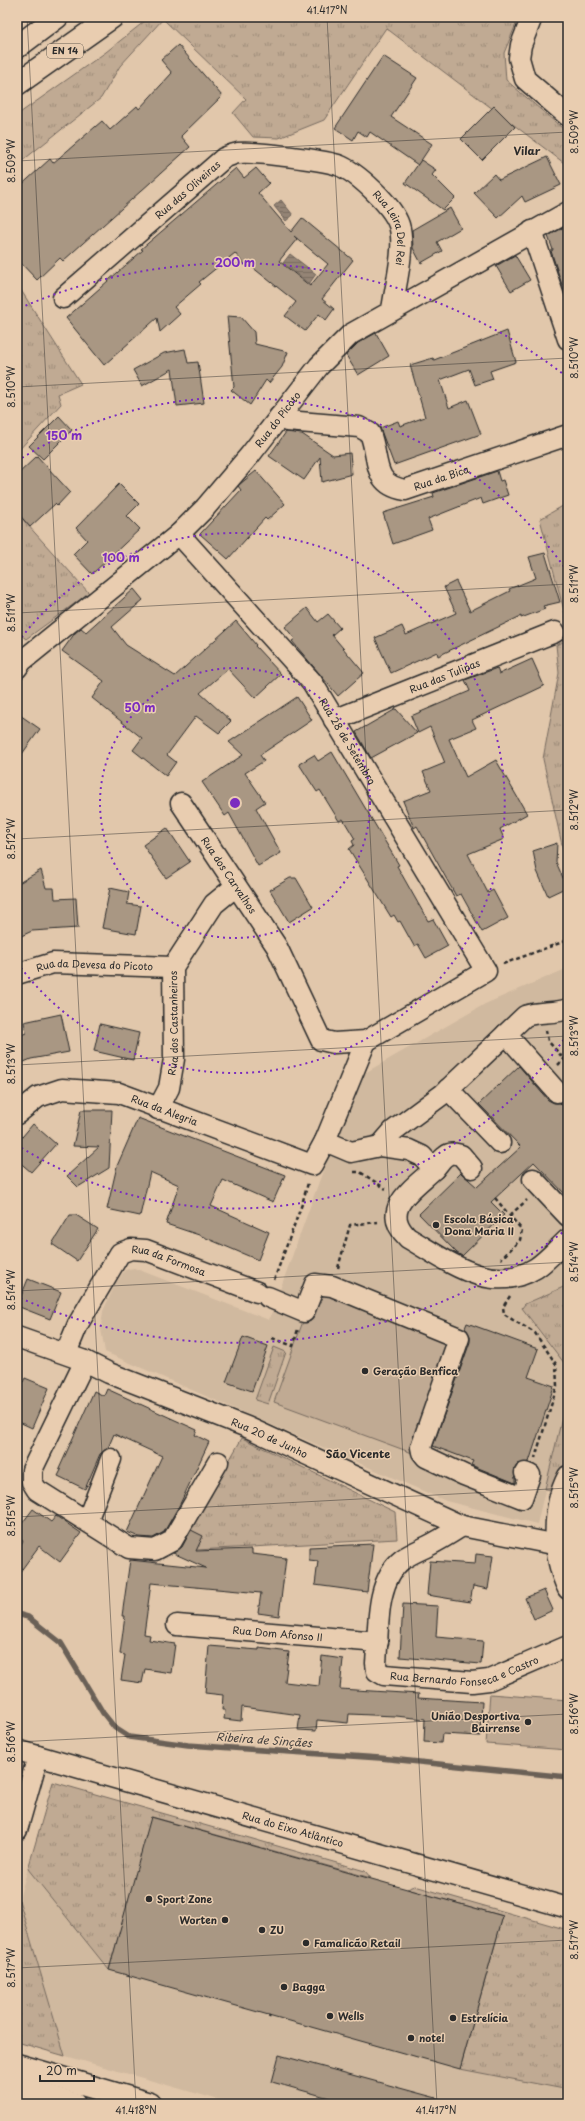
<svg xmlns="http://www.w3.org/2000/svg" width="585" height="2121" font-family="'Playpen Sans',sans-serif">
<defs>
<pattern id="grass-tufts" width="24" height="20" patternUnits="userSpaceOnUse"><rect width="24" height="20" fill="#c0aa93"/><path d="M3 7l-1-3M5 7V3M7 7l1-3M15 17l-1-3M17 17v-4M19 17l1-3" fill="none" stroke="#9c8b78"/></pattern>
<pattern id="water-rules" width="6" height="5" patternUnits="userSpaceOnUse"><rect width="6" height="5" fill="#948475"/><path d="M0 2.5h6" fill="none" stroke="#796c60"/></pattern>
</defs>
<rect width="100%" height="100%" fill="#e1c7ab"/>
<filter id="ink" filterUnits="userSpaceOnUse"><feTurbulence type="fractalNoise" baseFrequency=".025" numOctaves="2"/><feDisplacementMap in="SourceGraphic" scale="8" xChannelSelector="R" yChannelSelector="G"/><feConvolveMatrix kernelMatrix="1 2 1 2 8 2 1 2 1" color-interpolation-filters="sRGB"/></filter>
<g filter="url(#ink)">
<g fill="#d0b99f">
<path d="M568,968V1285L525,1304L523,1309L568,1368V1393L537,1524L446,1501L105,1352L101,1329L103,1311L116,1283L125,1270L129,1269L134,1268L269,1320L328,1157L363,1074L485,1004Z"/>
<path d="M53,1782L365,1871L371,1878L407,1889L415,1886L568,1930V2075L559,2104H233L17,2042V1906Z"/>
</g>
<g fill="url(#grass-tufts)" stroke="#766a5f">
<path d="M150,17H519L504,53L506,80L568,133V166L386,28L324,120L279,138L253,137L233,113L246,99L163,19L120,66L101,98L17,165V115L106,52Z"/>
<path d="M17,284L81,384L58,394L61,404L17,452Z"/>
<path d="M568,503V626L540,519Z"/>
<path d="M17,513L89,593L26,639L17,632Z"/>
<path d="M568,640V872L543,759L559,673L556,645Z"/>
<path d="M568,1285V1304L564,1306L568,1314V1368L522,1308L525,1304Z"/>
<path d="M274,1347L286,1352L268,1404L255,1400Z"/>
<path d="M568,1393V1460L555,1490L545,1489Z"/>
<path d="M242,1438L395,1512L397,1539L178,1551Z"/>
<path d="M53,1782L365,1871L371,1878L152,1817L109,1970L28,1869Z"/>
<path d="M415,1886L568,1930V2075L564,2089L460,2069L503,1916L407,1889Z"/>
<path d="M19,1900L65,2056L17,2042V1906Z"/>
</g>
<g fill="#c0aa93" stroke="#766a5f">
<path d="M315,1288L457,1340L415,1454L274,1402Z"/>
<path d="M490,1694L568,1700V1750L486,1744Z"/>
</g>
<g fill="url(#water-rules)" stroke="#6a6057">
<path d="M281,200L293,215L286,221L274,206Z"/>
<path d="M290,254L316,274L309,284L283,263Z"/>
</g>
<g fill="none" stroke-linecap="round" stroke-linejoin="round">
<path stroke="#6a6057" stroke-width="5.5" d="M17,1614L28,1617L61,1643L103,1713L115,1728L129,1737L188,1745L380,1758L568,1777"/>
</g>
<g fill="#a99783" stroke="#2b2b2b" fill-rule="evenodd">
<path d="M178,45L222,96L181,136L190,147L63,261L60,258L37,280L17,259V189L50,159L53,163L102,121L110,130L137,106L139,109L172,73L161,60Z"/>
<path d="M383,56L417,78L391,117L432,144L418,165L370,132L367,137L358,131L353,140L335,128Z"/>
<path d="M494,106L515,127L482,160L461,139Z"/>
<path d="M547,157L561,185L525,202L522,196L498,218L474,193L494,174L499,180Z"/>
<path d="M421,160L436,170L432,175L455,198L443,210L405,183Z"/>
<path d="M236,168L244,178L256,168L269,183L258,193L291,232L302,218L353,260L322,299L334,309L326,320L319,314L305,331L285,316L296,302L247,263L244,265L235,253L199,282L201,284L174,307L180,314L160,332L157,318L104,365L66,318L143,250L141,249ZM294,236L328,264L310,286L279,261L297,239Z"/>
<path d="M450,208L461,228L437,242L442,251L421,263L413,248L412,230Z"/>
<path d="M568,225V300H567L551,251L553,250L548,236Z"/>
<path d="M515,255L530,280L511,291L496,266Z"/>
<path d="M227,316L241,317L254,332L255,344L288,352L282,367L269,383L266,380L250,405L231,390L234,387Z"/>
<path d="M507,331L516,362L490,371L493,379L475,385L469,369L440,380L449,408L468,400L481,434L394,465L380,428L398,421L400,426L425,417L410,365L433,358L434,360Z"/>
<path d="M376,333L389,356L358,375L346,355L358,343Z"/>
<path d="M185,349L188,363L198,362L204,403L177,406L172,369L142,386L133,370L164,353Z"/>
<path d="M59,416L72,430L43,459L29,446Z"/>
<path d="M286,432L302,434L333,455L350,453L352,474L322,482L320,457L304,480L269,456Z"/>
<path d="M37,456L70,492L57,506L55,504L30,527L17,512V475Z"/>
<path d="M256,471L285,504L267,520L265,518L228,559L200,534L241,490L238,486L240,484Z"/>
<path d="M497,471L500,481L503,480L508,495L483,504L481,498L428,519L432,530L393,544L383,513L434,497L433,493Z"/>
<path d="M119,484L139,504L127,516L140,529L92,574L73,554L87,540L76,528Z"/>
<path d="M545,553L560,602L543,606L545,609L521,618V616L438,656L437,652L391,673L375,638L402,626L406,635L456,613L444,587L456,581L470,611L510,591L509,589L536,578L529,557Z"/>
<path d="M134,589L143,600L112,627L126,645L175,676L236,621L256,645L255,646L281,674L255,698L228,669L200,693L231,721L219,733L196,716L167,755L176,762L166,776L133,750L142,738L92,698L104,681L62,651L75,633L81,628L86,632Z"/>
<path d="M307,608L318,622L328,614L340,628L332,635L364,673L338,696L292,641L295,639L285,627Z"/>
<path d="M532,659L544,686L472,720L476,728L449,739L466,777L496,760L527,814L500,829L504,839L468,854L488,893L493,890L508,918L482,932L461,894L456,896L417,826L414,828L403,801L431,790L423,772L445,763L430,727L418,733L411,716L470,691L465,680L497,668L499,674Z"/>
<path d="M297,697L312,720L260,755L264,761L245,773L265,802L256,808L281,853L258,866L229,813L225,816L202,782L243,755L229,742Z"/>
<path d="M396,709L417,733L371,758L356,732Z"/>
<path d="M17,713L40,729L17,761Z"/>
<path d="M332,752L399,865L397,866L428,921L433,919L448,946L426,958L418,944L414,946L400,921L398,922L394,915L391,917L349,849L354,845L352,841L355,839L343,819L339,821L320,790L317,792L299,764L314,755L318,761Z"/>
<path d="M167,828L190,862L166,878L143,845Z"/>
<path d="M557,843L556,862L567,887L548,896L537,871L533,851Z"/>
<path d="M41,870L46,888H54L55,899L76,898L78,928L32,931L17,938V884Z"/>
<path d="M290,878H296L313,907L289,922L270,890Z"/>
<path d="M110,888L129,892L127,904L141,906L136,934L102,928Z"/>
<path d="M61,1014L69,1052L31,1059L17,1065V1037L26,1033L24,1022Z"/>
<path d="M100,1024L139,1033L133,1060L94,1051Z"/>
<path d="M519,1066L548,1100L554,1103H560L568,1111V1197L534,1162L491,1202L504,1215L462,1256L457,1253L419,1214L461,1173L477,1187L521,1147L479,1104Z"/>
<path d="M81,1110H112L109,1168L78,1187L67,1176L99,1147L73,1146Z"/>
<path d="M138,1118L285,1175L273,1202L223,1180L211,1206L269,1232L258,1260L199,1235L166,1224L179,1185L150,1172L140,1216L107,1209L117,1166Z"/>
<path d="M33,1124L56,1144L31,1172L17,1160V1143Z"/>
<path d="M70,1215H76L98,1229L77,1261L52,1244Z"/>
<path d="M28,1279L61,1292L50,1319L17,1306Z"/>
<path d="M467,1323L538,1349L528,1377L554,1386L529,1462L518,1464L515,1468V1483L471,1465L473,1461L433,1446L470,1342V1336L465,1328Z"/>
<path d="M243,1337L268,1346L252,1391L226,1382Z"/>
<path d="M25,1378L49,1388L32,1428L17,1421V1395Z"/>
<path d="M107,1389L197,1430L195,1435L209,1442L180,1504L164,1532L153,1538L139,1537L127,1532L162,1456L114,1434L108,1448L100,1454L85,1489L58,1476L61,1470L59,1469L94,1391L104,1396Z"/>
<path d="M33,1509L51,1522L56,1516L81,1533L60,1562L39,1546L17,1576V1550L23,1541L17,1536V1530Z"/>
<path d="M191,1530L203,1536L196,1551L252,1549V1554L286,1558L279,1616L258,1613L261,1593L151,1583L144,1634L150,1635L149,1640L175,1644L171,1673L145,1669L142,1683L121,1680L125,1655L120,1654L125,1616H122L130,1560L206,1568L173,1553L182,1547Z"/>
<path d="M373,1544L367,1592L315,1585L318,1561L309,1560V1547Z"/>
<path d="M476,1554L493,1556L488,1589L473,1586L470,1602L427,1595L430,1561L475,1564Z"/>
<path d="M544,1590L553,1610L534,1619L525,1598Z"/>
<path d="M403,1604L438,1606L436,1637L483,1641L481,1664L400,1657Z"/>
<path d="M209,1646L259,1650V1648L289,1652L285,1682L319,1686L322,1656L343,1659L340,1689L419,1694L418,1698L482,1702L480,1736L442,1734L441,1743L424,1742L425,1719L395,1716L349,1714L348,1723L317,1720L316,1731L298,1730L300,1715L242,1707L241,1721L224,1719L225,1710H222L223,1695L205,1693Z"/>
<path d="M151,1817L503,1916L460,2069L109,1970Z"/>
<path d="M279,2055L440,2099L439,2104H351L272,2082Z"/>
</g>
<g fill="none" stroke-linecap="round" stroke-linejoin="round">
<g stroke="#2b2b2b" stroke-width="23">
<g id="minor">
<path d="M532,17L521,45L519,58L525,79L568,116"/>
<path d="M532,231L568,339"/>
<path id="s1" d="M63,298L224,158C229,156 233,154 238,153C254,151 322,160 338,165C357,172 393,206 399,225C406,247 395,287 392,310"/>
<path id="s2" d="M279,417L287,421L359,427L370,433C380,459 371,484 405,490L568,435"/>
<path id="s3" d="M179,534L312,682L486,971L366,1041L334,1043L321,1040L277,947L181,803"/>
<path id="s4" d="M17,668L22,661L179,534L205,508L250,455L319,366L351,334L568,212"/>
<path id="s5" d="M334,720L555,632"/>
<path id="s6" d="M17,974L53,963L173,967"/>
<path d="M506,1034L557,1092"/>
<path d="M448,1089L500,1143"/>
<path id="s7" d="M158,1109L169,1088L174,1059L173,967L214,904L236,886"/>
<path id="s8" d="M17,1114L38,1097L62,1089L119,1093L312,1165L325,1141L366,1041"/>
<path d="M325,1141L351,1152L380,1146L409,1150L422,1156L434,1169"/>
<path d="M380,1146L393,1131L443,1094L525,1016C539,1011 554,1014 568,1009"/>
<path d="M472,1168L461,1155C456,1154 451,1152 446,1156C441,1159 438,1165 434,1169C414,1188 378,1209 408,1238C448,1261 491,1296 536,1268C548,1260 558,1248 568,1239"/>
<path d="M533,1179L568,1216"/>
<path d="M268,1297L304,1312L315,1284L332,1286L459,1338L421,1447L422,1452L426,1457L464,1475L522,1498L530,1475L525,1473"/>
<path id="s9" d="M17,1337L85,1361L109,1373L247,1427L462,1526L568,1547"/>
<path id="s10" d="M66,1353L78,1324L120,1253L131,1249L146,1250L257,1292"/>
<path d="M85,1361L32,1470V1482L37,1490L129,1548L155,1550L172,1541L218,1462"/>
<path d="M568,1476C551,1508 552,1556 568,1589"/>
<path d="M87,1521L111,1459"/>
<path id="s11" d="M462,1526C451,1533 440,1540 428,1546C420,1550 410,1554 403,1559C374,1581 379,1631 376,1663L377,1671L384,1675L472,1682L489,1680L568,1646"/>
<path id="s12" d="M177,1625L378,1642"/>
<path id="s13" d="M17,1750L568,1908"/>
<path d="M17,1830L38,1756"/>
</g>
</g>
<g stroke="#2b2b2b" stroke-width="25">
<g id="major">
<path d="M17,2065L150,2104"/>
<path d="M17,2087L74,2104"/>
</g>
</g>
<g stroke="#2b2b2b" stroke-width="25">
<g id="highway">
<path d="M17,47L57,17"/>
<path d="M17,84L112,17"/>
</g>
</g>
<g stroke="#2b2b2b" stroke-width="2.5" stroke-dasharray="4 3" stroke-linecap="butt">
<path d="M503,964L568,940"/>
<path d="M546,1030L548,1041L564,1059"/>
<path d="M558,1065L564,1059L568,1063"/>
<path d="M354,1172H360L386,1189"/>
<path d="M495,1198L522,1230L520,1240L501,1259"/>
<path d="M510,1215L527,1200"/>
<path d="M338,1268L350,1225L378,1222"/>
<path d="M274,1280L302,1204L308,1183"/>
<path d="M510,1296L503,1307L504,1314L513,1320L535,1333L556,1364L557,1386L535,1458"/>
<path d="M272,1338L293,1346L298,1329"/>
<path d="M269,2018L270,2015"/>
<path d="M169,2101L180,2104"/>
</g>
<use href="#minor" stroke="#e9cdb0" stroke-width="20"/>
<use href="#major" stroke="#e9cdb0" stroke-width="22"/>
<use href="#highway" stroke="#e9cdb0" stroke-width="22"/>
</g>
</g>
<path fill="none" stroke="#2b2b2b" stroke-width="1" stroke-opacity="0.45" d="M27,17L136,2104M327,17L437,2104M17,161L568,132M17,387L568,358M17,613L568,584M17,839L568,810M17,1065L568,1036M17,1291L568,1262M17,1517L568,1488M17,1742L568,1714M17,1968L568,1940"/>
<g fill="none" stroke="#7b2cbf" stroke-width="2" stroke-dasharray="2 4">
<circle cx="235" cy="803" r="135"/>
<path d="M18 642A270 270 0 1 1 18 964"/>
<path d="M567 1035A405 405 0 0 1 17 1145M17 461A405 405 0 0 1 567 571"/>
<path d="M567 1229A540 540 0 0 1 20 1298M20 308A540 540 0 0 1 567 377"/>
</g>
<g fill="#2b2b2b" stroke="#e9cdb0" stroke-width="1.5">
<circle cx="436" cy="1225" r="4"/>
<circle cx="365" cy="1371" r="4"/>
<circle cx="528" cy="1722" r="4"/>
<circle cx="149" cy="1899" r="4"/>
<circle cx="225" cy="1920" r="4"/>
<circle cx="262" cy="1930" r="4"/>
<circle cx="306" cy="1943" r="4"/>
<circle cx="284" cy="1987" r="4"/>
<circle cx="330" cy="2016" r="4"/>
<circle cx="453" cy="2018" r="4"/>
<circle cx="411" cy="2038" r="4"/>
</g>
<g text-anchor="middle" stroke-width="3" stroke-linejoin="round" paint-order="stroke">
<rect fill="#e9cdb0" stroke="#645c53" stroke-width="1" x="47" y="44" width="36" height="14" rx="3"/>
<g font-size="9" font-weight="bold" fill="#2b2b2b">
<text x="65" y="54">EN 14</text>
</g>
<g font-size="10" fill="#2b2b2b" stroke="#e9cdb0">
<text dy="4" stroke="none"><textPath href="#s1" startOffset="165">Rua das Oliveiras</textPath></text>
<text dy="4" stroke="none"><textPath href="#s1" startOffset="416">Rua Leira Del Rei</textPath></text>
<text dy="4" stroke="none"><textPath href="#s4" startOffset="362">Rua do Picoto</textPath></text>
<text dy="4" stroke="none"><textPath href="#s2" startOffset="205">Rua da Bica</textPath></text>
<text dy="4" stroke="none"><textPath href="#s5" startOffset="119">Rua das Tulipas</textPath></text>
<text dy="4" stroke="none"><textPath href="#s3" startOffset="268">Rua 28 de Setembro</textPath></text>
<text transform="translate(229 875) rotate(56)" y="4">Rua dos Carvalhos</text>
<text dy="4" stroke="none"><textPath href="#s6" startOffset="79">Rua da Devesa do Picoto</textPath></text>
<text dy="4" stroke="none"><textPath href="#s7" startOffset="89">Rua dos Castanheiros</textPath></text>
<text dy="4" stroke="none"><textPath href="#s8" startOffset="158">Rua da Alegria</textPath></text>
<text dy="4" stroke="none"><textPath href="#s10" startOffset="165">Rua da Formosa</textPath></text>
<text dy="4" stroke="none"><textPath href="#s9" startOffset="272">Rua 20 de Junho</textPath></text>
<text dy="4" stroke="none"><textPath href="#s12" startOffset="101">Rua Dom Afonso II</textPath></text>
<text dy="4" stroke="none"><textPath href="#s11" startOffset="277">Rua Bernardo Fonseca e Castro</textPath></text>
<text dy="4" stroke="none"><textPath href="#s13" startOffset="287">Rua do Eixo Atlântico</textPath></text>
</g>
<g font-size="10" font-weight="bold" fill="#2b2b2b" stroke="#e9cdb0" text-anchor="start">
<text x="444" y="1223">Escola Básica<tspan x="444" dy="12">Dona Maria II</tspan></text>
<text x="373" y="1375">Geração Benfica</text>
<text x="520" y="1720" text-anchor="end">União Desportiva<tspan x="520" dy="12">Bairrense</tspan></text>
<text x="157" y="1903">Sport Zone</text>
<text x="217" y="1924" text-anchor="end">Worten</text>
<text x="270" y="1934">ZU</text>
<text x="314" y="1947">Famalicão Retail</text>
<text x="292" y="1991">Bagga</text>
<text x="338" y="2020">Wells</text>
<text x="461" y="2022">Estrelícia</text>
<text x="419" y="2042">note!</text>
</g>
<g font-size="11" font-weight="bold" fill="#2b2b2b" stroke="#e9cdb0">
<text x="527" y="155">Vilar</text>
<text x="358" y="1458">São Vicente</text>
</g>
<g font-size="11" font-style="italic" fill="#45413e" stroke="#e9cdb0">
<text transform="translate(264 1740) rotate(4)" y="4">Ribeira de Sinçães</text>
</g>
</g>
<circle cx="235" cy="803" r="6" fill="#7b2cbf" stroke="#e9cdb0" stroke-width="2"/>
<g font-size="12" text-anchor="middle" font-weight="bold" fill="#7b2cbf" stroke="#e9cdb0" stroke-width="3" stroke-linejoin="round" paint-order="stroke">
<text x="235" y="267">200 m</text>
<text x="64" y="440">150 m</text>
<text x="121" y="562">100 m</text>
<text x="140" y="712">50 m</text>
</g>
<rect width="585" height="2121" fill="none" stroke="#e9cdb0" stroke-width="44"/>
<path d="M40 2075v6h54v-6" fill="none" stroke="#2b2b2b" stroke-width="2"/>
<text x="46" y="2075" font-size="12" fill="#2b2b2b" stroke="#e9cdb0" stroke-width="3" paint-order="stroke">20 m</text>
<rect x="22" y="22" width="541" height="2077" fill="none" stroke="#2b2b2b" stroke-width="1.5"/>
<g font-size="10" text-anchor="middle" fill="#2b2b2b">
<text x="327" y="14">41.417°N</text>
<text transform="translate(574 132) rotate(-90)" y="4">8.509°W</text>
<text transform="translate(11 161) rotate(-90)" y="4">8.509°W</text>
<text transform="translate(574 358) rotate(-90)" y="4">8.510°W</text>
<text transform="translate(11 387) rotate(-90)" y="4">8.510°W</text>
<text transform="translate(574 584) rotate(-90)" y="4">8.511°W</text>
<text transform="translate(11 613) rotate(-90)" y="4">8.511°W</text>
<text transform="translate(574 810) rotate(-90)" y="4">8.512°W</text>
<text transform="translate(11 839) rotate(-90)" y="4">8.512°W</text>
<text transform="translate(574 1036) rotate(-90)" y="4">8.513°W</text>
<text transform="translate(11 1064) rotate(-90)" y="4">8.513°W</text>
<text transform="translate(574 1262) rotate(-90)" y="4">8.514°W</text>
<text transform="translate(11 1290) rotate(-90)" y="4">8.514°W</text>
<text transform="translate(574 1488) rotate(-90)" y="4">8.515°W</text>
<text transform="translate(11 1516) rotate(-90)" y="4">8.515°W</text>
<text transform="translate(574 1714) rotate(-90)" y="4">8.516°W</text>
<text transform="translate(11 1742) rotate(-90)" y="4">8.516°W</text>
<text transform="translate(574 1940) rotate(-90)" y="4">8.517°W</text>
<text transform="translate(11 1968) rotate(-90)" y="4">8.517°W</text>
<text x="136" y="2114">41.418°N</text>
<text x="436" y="2114">41.417°N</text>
</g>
</svg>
